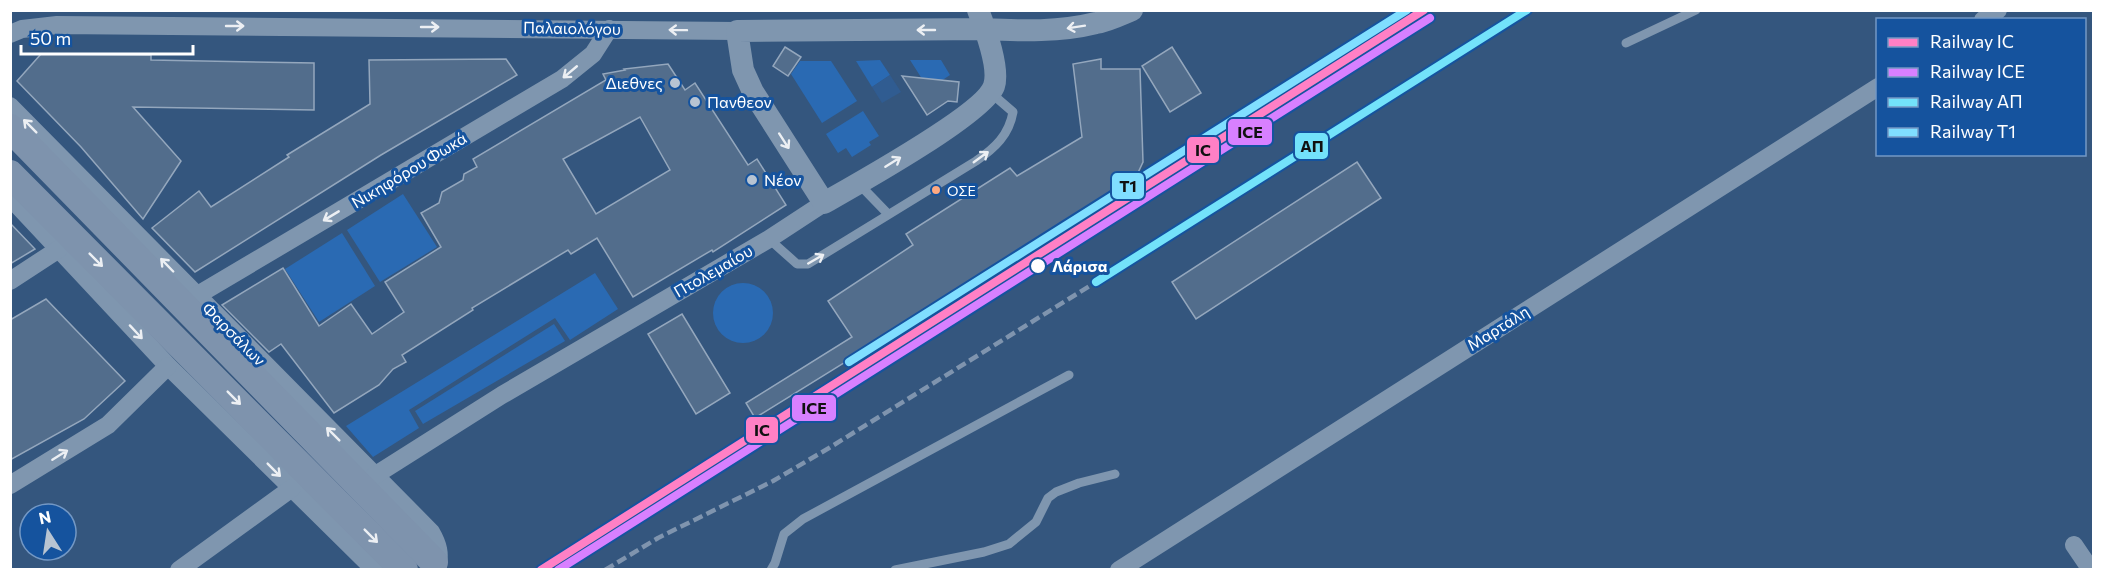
<svg xmlns="http://www.w3.org/2000/svg" width="2104" height="580" font-family="Commissioner,sans-serif">
<rect width="100%" height="100%" fill="#34567e"/>
<g fill="#2a6ab3">
<path d="M880,60L890,75L872,87L856,61Z"/>
<path d="M910,60H941L950,75L932,87L938,104Z"/>
<path d="M800,61H831L857,101L822,123L791,74Z"/>
<path d="M863,111L879,136L869,142L871,145L852,157L846,148L838,153L826,134Z"/>
<path d="M403,194L437,247L380,282L347,230Z"/>
<path d="M342,233L375,286L319,322L285,269Z"/>
<path d="M595,273L618,309L570,340L555,318L409,410L419,428L373,457L346,426Z"/>
<circle cx="743" cy="313" r="30"/>
<path d="M554,324L565,341L423,424L415,411Z"/>
</g>
<path fill="#305c91" d="M890,75L901,92L882,103L872,87Z"/>
<g fill="#526d8c" stroke="#94a7bd" stroke-width="1.5" fill-rule="evenodd">
<path d="M785,47L801,57L788,76L773,66Z"/>
<path d="M1172,47L1201,93L1170,112L1142,66Z"/>
<path d="M41,54L151,55V60L314,63V110L133,107L181,161L143,219L81,147L17,81Z"/>
<path d="M506,59L517,75L381,155L195,272L152,228L199,191L211,207L289,157L287,155L370,104L369,60Z"/>
<path d="M1101,59V69H1140L1143,162L1135,179L1110,198L755,418L746,403L852,337L828,301L913,245L906,234L1010,168L1017,176L1082,137L1073,64Z"/>
<path d="M668,64L685,90L695,83L748,165L757,159L786,205L713,252L712,250L633,297L597,238L571,254L568,250L472,308L473,310L402,355L406,362L393,369L379,385L334,413L281,344L269,352L222,305L283,268L319,326L351,304L372,334L404,312L385,282L441,247L421,213L439,203L442,192L463,180L464,174L477,167L473,159L606,80L603,74L625,70L624,69ZM640,117L670,170L596,214L563,159Z"/>
<path d="M902,76L959,82L957,102L948,101L927,115Z"/>
<path d="M1357,162L1381,198L1196,319L1172,282Z"/>
<path d="M10,223L35,249L10,264Z"/>
<path d="M46,299L125,381L84,419L10,460V320Z"/>
<path d="M682,314L730,393L696,414L648,334Z"/>
</g>
<g fill="none" stroke-linecap="round" stroke-linejoin="round">
<g stroke="#7f96af" stroke-width="9">
<path d="M1626,43L1696,10"/>
<path d="M859,184L888,214"/>
<path d="M769,239L797,264H808L976,161C995,148 1009,135 1013,112L991,93"/>
<path d="M771,570L775,563L784,534L803,519L1069,375"/>
<path d="M895,570L984,552L1009,544L1036,522L1048,498L1056,492L1079,483L1115,474"/>
</g>
<g stroke="#7f96af" stroke-width="18">
<path d="M1983,20L1998,10"/>
<path d="M10,34L22,29L57,25L737,31"/>
<path d="M10,106L431,532C438,544 441,554 437,568"/>
<path d="M10,197L168,366L375,570"/>
<path d="M10,281L59,249"/>
<path d="M196,296L562,79L593,54L609,29"/>
<path d="M374,476L502,395L769,239L824,203"/>
<path d="M10,485L108,425L168,366"/>
<path d="M2074,545L2091,570"/>
<path d="M179,570L292,488"/>
<path d="M1119,570L1878,87"/>
</g>
<path stroke="#7f96af" stroke-width="22" d="M978,10C985,28 1000,68 994,86C985,113 854,186 824,203L753,92L743,70L737,31L985,29C1022,31 1060,32 1096,23C1108,21 1120,15 1132,10"/>
<g stroke="#7e93ad" stroke-width="28">
<path d="M10,128L434,562"/>
<path d="M10,174L404,570"/>
</g>
<path stroke="#7f94ae" stroke-width="4.5" stroke-dasharray="10 4.5" stroke-linecap="butt" d="M605,570L658,538L773,481L829,448L1096,282"/>
<g stroke="#15539e" stroke-width="12">
<path id="rail-1" d="M541,570L1424,10"/>
</g>
<g stroke="#15539e" stroke-width="12">
<path id="rail-2" d="M558,570L1430,18"/>
</g>
<g stroke="#15539e" stroke-width="12">
<path id="rail-3" d="M1096,282L1527,10"/>
</g>
<g stroke="#15539e" stroke-width="12">
<path id="rail-4" d="M849,362L1407,10"/>
</g>
<use href="#rail-1" stroke="#ff80c5" stroke-width="8"/>
<use href="#rail-2" stroke="#d880ff" stroke-width="8"/>
<use href="#rail-3" stroke="#73e2fa" stroke-width="8"/>
<use href="#rail-4" stroke="#80deff" stroke-width="8"/>
</g>
<defs><path id="oneway-shaft" d="M-6 0H5M1.5-3L5.5 0L1.5 3" fill="none" stroke-width="1.6" stroke-linecap="round" stroke-linejoin="round" transform="scale(1.5)"/></defs>
<g stroke="#eceff3">
<use href="#oneway-shaft" transform="translate(235 26)"/>
<use href="#oneway-shaft" transform="translate(430 27)"/>
<use href="#oneway-shaft" transform="translate(1076 27) rotate(171)"/>
<use href="#oneway-shaft" transform="translate(678 30) rotate(-179)"/>
<use href="#oneway-shaft" transform="translate(926 30) rotate(180)"/>
<use href="#oneway-shaft" transform="translate(570 72) rotate(140)"/>
<use href="#oneway-shaft" transform="translate(30 126) rotate(-135)"/>
<use href="#oneway-shaft" transform="translate(784 141) rotate(57)"/>
<use href="#oneway-shaft" transform="translate(981 157) rotate(-36)"/>
<use href="#oneway-shaft" transform="translate(893 162) rotate(-32)"/>
<use href="#oneway-shaft" transform="translate(331 216) rotate(149)"/>
<use href="#oneway-shaft" transform="translate(816 259) rotate(-30)"/>
<use href="#oneway-shaft" transform="translate(96 260) rotate(45)"/>
<use href="#oneway-shaft" transform="translate(167 265) rotate(-134)"/>
<use href="#oneway-shaft" transform="translate(136 332) rotate(47)"/>
<use href="#oneway-shaft" transform="translate(234 398) rotate(45)"/>
<use href="#oneway-shaft" transform="translate(333 434) rotate(-135)"/>
<use href="#oneway-shaft" transform="translate(60 455) rotate(-32)"/>
<use href="#oneway-shaft" transform="translate(274 470) rotate(45)"/>
<use href="#oneway-shaft" transform="translate(371 536) rotate(45)"/>
</g>
<g fill="#b8c4d2" stroke="#15539e" stroke-width="2">
<circle cx="675" cy="83" r="6"/>
<circle cx="695" cy="102" r="6"/>
<circle cx="752" cy="180" r="6"/>
</g>
<circle fill="#ffa980" stroke="#15539e" stroke-width="2" cx="936" cy="190" r="5"/>
<circle fill="#fff" stroke="#15539e" stroke-width="2" cx="1038" cy="266" r="8"/>
<g text-anchor="middle" stroke-width="6" stroke-linejoin="round" paint-order="stroke">
<g font-size="14" fill="#fff" stroke="#15539e" text-anchor="start">
<text x="947" y="196">ΟΣΕ</text>
</g>
<g font-size="16" fill="#fff" stroke="#15539e">
<text transform="translate(572 28) rotate(1)" y="6">Παλαιολόγου</text>
<text transform="translate(409 170) rotate(-31)" y="6">Νικηφόρου Φωκά</text>
<text transform="translate(713 271) rotate(-30)" y="6">Πτολεμαίου</text>
<text transform="translate(1498 328) rotate(-32)" y="6">Μαρτάλη</text>
<text transform="translate(234 334) rotate(45)" y="6">Φαρσάλων</text>
</g>
<g font-size="16" fill="#fff" stroke="#15539e" text-anchor="start">
<text x="663" y="89" text-anchor="end">Διεθνες</text>
<text x="707" y="108">Πανθεον</text>
<text x="764" y="186">Νέον</text>
</g>
<g font-size="16" font-weight="bold" fill="#fff" stroke="#15539e" text-anchor="start">
<text x="1052" y="272">Λάρισα</text>
</g>
</g>
<g stroke="#15539e" stroke-width="2">
<rect x="1227" y="118" width="46" height="28" rx="6" fill="#d880ff"/>
<rect x="1294" y="132" width="35" height="28" rx="6" fill="#73e2fa"/>
<rect x="1186" y="136" width="34" height="28" rx="6" fill="#ff80c5"/>
<rect x="1111" y="172" width="34" height="28" rx="6" fill="#80deff"/>
<rect x="791" y="394" width="46" height="28" rx="6" fill="#d880ff"/>
<rect x="745" y="416" width="34" height="28" rx="6" fill="#ff80c5"/>
</g>
<g font-size="16" text-anchor="middle" font-weight="bold" fill="#111">
<text x="1250" y="138">ICE</text>
<text x="1312" y="152">ΑΠ</text>
<text x="1203" y="156">IC</text>
<text x="1128" y="192">T1</text>
<text x="814" y="414">ICE</text>
<text x="762" y="436">IC</text>
</g>
<rect width="2104" height="580" fill="none" stroke="#ffffff" stroke-width="24"/>
<rect x="1876" y="18" width="210" height="138" fill="#15539e" stroke="#7398c5" stroke-width="1.5"/>
<rect x="1888" y="38" width="30" height="9" fill="#ff80c5" stroke="#7398c5" stroke-width="1.5"/>
<text x="1930" y="48" font-size="18" fill="#ffffff">Railway IC</text>
<rect x="1888" y="68" width="30" height="9" fill="#d880ff" stroke="#7398c5" stroke-width="1.5"/>
<text x="1930" y="78" font-size="18" fill="#ffffff">Railway ICE</text>
<rect x="1888" y="98" width="30" height="9" fill="#73e2fa" stroke="#7398c5" stroke-width="1.5"/>
<text x="1930" y="108" font-size="18" fill="#ffffff">Railway ΑΠ</text>
<rect x="1888" y="128" width="30" height="9" fill="#80deff" stroke="#7398c5" stroke-width="1.5"/>
<text x="1930" y="138" font-size="18" fill="#ffffff">Railway T1</text>
<g transform="translate(48 532) rotate(348)"><circle r="28" fill="#15539e" stroke="#7398c5" stroke-width="1.5"/>
<path d="M0-4.5L10 22L0 15L-10 22Z" fill="#b8c4d2"/>
<text y="-9" font-size="16" font-weight="bold" text-anchor="middle" fill="#ffffff">N</text>
</g>
<path d="M21 45v9h172v-9" fill="none" stroke="#ffffff" stroke-width="3"/>
<text x="30" y="45" font-size="18" fill="#ffffff" stroke="#15539e" stroke-width="4.5" paint-order="stroke">50 m</text>
</svg>
